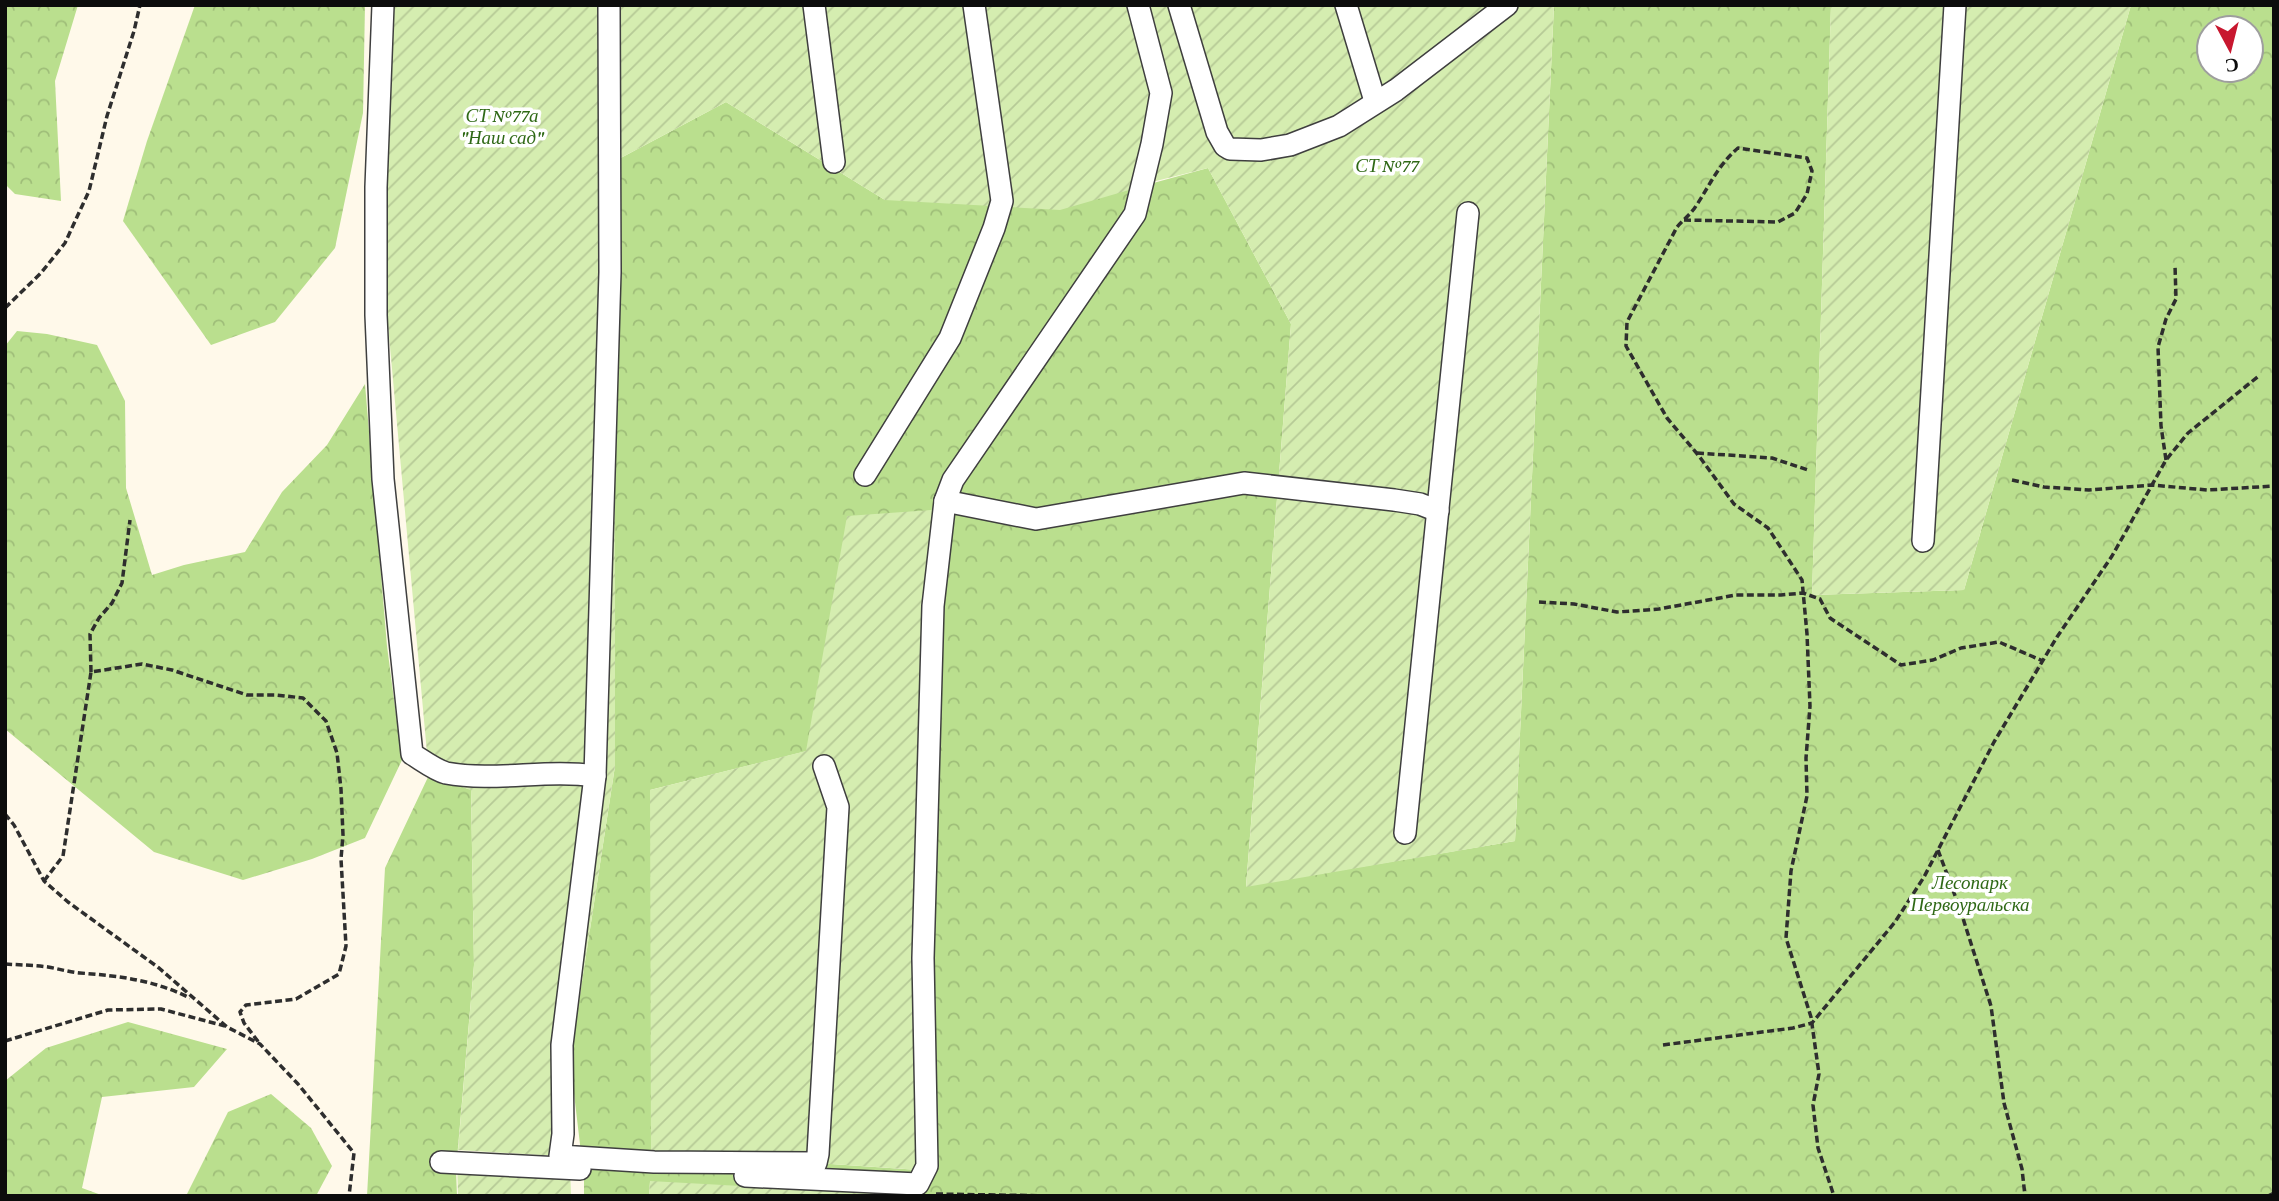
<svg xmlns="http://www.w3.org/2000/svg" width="2279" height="1201" font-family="'Crimson Pro',serif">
<defs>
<pattern id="forest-crowns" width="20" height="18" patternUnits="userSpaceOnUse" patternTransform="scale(1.75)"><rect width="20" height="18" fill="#badf8e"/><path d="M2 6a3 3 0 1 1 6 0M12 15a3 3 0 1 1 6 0" fill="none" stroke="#9fbe79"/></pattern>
<pattern id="garden-furrows" width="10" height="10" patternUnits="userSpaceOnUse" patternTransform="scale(1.75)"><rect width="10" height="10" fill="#d5edb0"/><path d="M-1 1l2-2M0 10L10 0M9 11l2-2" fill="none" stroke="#b6ca96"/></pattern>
</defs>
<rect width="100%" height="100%" fill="#fff9ea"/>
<g fill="url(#forest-crowns)" fill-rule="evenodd">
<path d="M5,5H78L55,81L61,201L15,194L5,184Z"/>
<path d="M195,5H365L363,113L335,248L275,322L211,345L123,221L147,141Z"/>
<path d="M1554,5H1831L1812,595L1964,590L2131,5H2274V1196H910L650,1182L649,1196H584V1178L570,1060L615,766V161L726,102L885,200L1135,188L1208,168L1291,324L1246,886L1515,841ZM2209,28H2251V70H2209ZM807,751L919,1170L816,1163L650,790Z"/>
<path d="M17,331L47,334L97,345L125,401L126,488L152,575L184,565L245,552L282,492L327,445L365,384L387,646L402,760L365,838L312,859L243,880L154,852L5,729V346Z"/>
<path d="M429,775L471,790L474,965L456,1170L457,1196H367L385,868Z"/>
<path d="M128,1022L227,1049L194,1087L102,1097L82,1188L104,1196H5V1081L46,1048Z"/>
<path d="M271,1094L311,1128L332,1166L316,1196H186L228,1112Z"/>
</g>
<g fill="url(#garden-furrows)">
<path d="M388,5H1130L1154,93L1136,188L1060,210L885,200L726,102L615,161V766L570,1060L573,1157L458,1150L474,965L471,790L429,775L379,226Z"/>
<path d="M1141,5H1554L1515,841L1246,887L1291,324L1208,168L1152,182L1165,93Z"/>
<path d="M1831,5H2131L1964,590L1812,595Z"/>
<path d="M945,509L920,1170L816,1163L651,1159L650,790L806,751L847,516Z"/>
<path d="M457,1158L570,1164L571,1196H458Z"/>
<path d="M650,1181L910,1195V1196H649Z"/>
</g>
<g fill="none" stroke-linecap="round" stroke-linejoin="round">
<g stroke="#3f3f3f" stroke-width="24">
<g id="minor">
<path d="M383,5L376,187V315L383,479L412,754C422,760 435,770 446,773C494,782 546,769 595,776"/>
<path d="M609,5L610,272L595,776L562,1045L563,1134L560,1156L654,1162L816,1163L818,1154L838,807L824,766"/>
<path d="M814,5L834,162"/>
<path d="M1179,5L1217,132L1225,146L1230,149L1261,150L1290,145L1339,126L1396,90L1507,5"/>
<path d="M1346,5L1375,101"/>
<path d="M865,475L950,338L994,228L1002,201L974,5"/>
<path d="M945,501L1036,519L1244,483L1394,500L1420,504L1438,511"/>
<path d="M1923,541L1955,5"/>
<path d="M1405,833L1468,213"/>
<path d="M441,1162L580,1169"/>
<path d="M745,1176L918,1184L927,1166L923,958L933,606L945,501L953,480L1135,214L1152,144L1161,93L1138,5"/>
</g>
</g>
<g stroke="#2e2e2e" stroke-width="3.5" stroke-dasharray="7 3.5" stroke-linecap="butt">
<path d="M1684,220L1778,222L1795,213L1807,194L1812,171L1807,158L1738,148C1718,165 1710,185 1696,206C1691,214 1683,220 1677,227L1627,322L1626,346L1667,418L1699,456L1734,504L1768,528L1802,580L1807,634L1810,706L1806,758L1807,796L1791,871L1786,938L1811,1017L1819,1074L1813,1105L1818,1148L1834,1196"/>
<path d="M5,308L41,273L65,243L89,191L107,116L134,31L140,5"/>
<path d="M1697,453L1772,458L1808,470"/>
<path d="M2166,460L2161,426L2158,347L2166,319L2176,299L2175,265"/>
<path d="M2012,480L2044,487L2089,490L2152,485L2207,490L2274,486"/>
<path d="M1539,602L1574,604L1617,612L1659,609L1736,595H1781L1803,593L1820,599L1830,618L1901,665L1933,660L1961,648L1999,642L2043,661"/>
<path d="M91,672L90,634L99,618L112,603L122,583L130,520"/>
<path d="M5,814L14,825L44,881L68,902L159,968L227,1027L260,1044L298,1084L354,1153L349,1196"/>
<path d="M1938,850L1960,909L1991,1006L2004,1103L2022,1169L2025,1196"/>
<path d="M44,881L63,856L91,672L142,664L172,670L247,695H276L303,698L326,721L337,753L341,789L343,835L341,859L346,946L339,974L296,999L246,1005L240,1012L244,1023L260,1044"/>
<path d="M5,964C20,965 34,965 48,967C59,969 69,972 80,973C120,976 154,980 190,998"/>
<path d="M5,1041L108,1010L161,1009L225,1026"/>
<path d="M1663,1045L1793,1028L1812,1023L1895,922L1924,877L1994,742L2057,637L2112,556L2166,460L2188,433L2260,375"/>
<path d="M936,1194L1059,1196"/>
<path d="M2268,1196L2274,1193"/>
</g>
<use href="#minor" stroke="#fff" stroke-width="21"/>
</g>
<g text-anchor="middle" stroke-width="7" stroke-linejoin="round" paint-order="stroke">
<g font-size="19" font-style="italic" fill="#2f6916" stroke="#fff">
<text x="502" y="122">СТ №77а<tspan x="502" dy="22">"Наш сад"</tspan></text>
<text x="1387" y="172">СТ №77</text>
<text x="1970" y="889">Лесопарк<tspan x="1970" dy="22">Первоуральска</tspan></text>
</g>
</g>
<rect width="2279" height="1201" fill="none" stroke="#0c0c0c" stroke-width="14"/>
<g transform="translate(2230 49) rotate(173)"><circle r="33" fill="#ffffff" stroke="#9e9e9e" stroke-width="2"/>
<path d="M0-5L12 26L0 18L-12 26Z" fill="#c8172f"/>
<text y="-10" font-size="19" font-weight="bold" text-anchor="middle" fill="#0c0c0c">С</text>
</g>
</svg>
